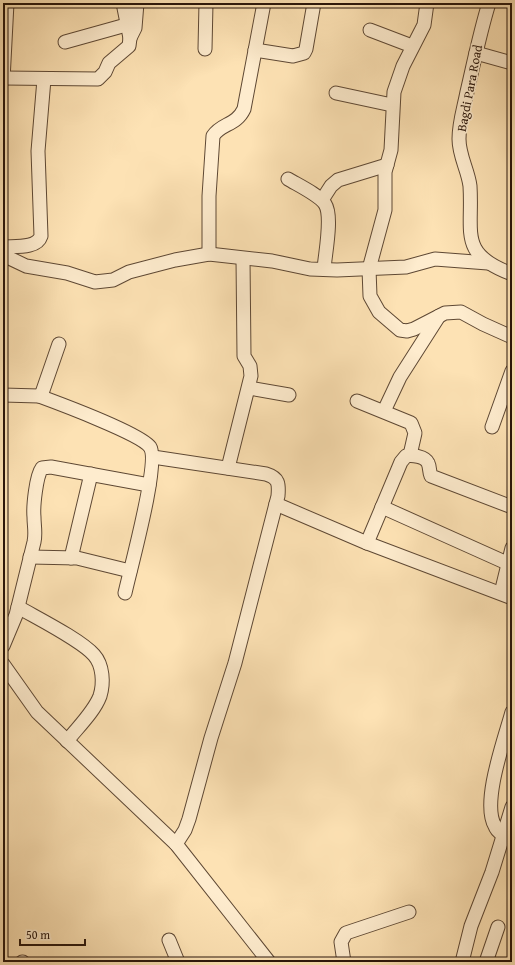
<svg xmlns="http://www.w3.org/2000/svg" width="515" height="965" font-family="'Gentium Book Plus',serif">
<rect width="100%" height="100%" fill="#fde2b4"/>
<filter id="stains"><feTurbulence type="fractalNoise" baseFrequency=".005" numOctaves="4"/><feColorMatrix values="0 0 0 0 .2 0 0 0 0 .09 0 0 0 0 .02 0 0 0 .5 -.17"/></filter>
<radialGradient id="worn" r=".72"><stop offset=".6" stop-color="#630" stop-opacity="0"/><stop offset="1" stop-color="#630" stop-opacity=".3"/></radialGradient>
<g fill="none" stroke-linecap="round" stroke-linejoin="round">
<g stroke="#5e4834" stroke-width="15">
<g id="minor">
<path d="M427,3L424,25L403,66L394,92L391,150L385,172V210L369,269L370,296L379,312L400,330L407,331L414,329L445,313L461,312L483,324L512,337"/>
<path d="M489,3C480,32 474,62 467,92C464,108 459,122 459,139C459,156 468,170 470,186C473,233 458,254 512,274"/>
<path d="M370,30L412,46"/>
<path d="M130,38L135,28L137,3"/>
<path d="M65,42L126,25"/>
<path d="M205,49L206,3"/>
<path d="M255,50L293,56L304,53L306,49L314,3"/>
<path d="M476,53L512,63"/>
<path d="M3,78L98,79L105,72L109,63L129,46L130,38L123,3"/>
<path d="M3,80L7,3"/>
<path d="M336,93L392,105"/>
<path d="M288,179C298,185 319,195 325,204C333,216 325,254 324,269"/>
<path d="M322,200L331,186L338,180L387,165"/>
<path d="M3,247C14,246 37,249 41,236L38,151L44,79"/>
<path d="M209,254V196L213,136C221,123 236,126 244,109L264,3"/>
<path d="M3,255L26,266L67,273L95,282L113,280L129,272L175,260L209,254L272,261L310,269L337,270L406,267L435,259L488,263"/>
<path d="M249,388L289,395"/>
<path d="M3,395L39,396L42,393L59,344"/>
<path d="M39,396C58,403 141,434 150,447C160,462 130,570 125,593"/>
<path d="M357,401L411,423L415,433L410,455"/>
<path d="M384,411L400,377L439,316"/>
<path d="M492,427L512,371"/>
<path d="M153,457L266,474C279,478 279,484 278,496L235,663L211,738L189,819L185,830L176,844"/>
<path d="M228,468L251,376L250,366L244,356L243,259"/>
<path d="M276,504L367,543L512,598"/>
<path d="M382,507L509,564"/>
<path d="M367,543L401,462L406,456C412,455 425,456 428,463C430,467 429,471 431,476L512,507"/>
<path d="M30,557L77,558L130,571"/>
<path d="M71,558L91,474"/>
<path d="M501,593L512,548"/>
<path d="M18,607C37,618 81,640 94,655C103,665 104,683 100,696C94,712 78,727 67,741"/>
<path d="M3,646L16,615L34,542C36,533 34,526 34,517C33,507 36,476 42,468L51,467L149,485"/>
<path d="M3,664L37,712L176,844L269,962"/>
<path d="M503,835C500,833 496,830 495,826C481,803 505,738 512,712"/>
<path d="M169,940L178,962"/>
<path d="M22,962H23"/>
<path d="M344,962L341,942L346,933L409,912"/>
<path d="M462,962L471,926L492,872L512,807"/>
<path d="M486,962L498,927"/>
</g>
</g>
<use href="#minor" stroke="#feecce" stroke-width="13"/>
</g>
<g text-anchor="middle" stroke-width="3.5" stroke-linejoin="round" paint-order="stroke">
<g font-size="13" fill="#29150a" stroke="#feecce">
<text transform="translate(469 88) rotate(-79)" y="5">Bagdi Para Road</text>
</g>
</g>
<rect width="515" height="965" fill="none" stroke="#fde2b4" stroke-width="16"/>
<rect x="4" y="4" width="507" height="957" fill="none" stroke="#29150a" stroke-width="2"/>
<rect x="8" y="8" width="499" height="949" fill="none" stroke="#29150a"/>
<path d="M20 939v6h65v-6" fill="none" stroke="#29150a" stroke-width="2"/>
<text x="26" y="939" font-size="12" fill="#29150a" stroke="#feecce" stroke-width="3" paint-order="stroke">50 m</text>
<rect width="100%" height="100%" filter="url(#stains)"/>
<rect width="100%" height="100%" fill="url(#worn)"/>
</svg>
